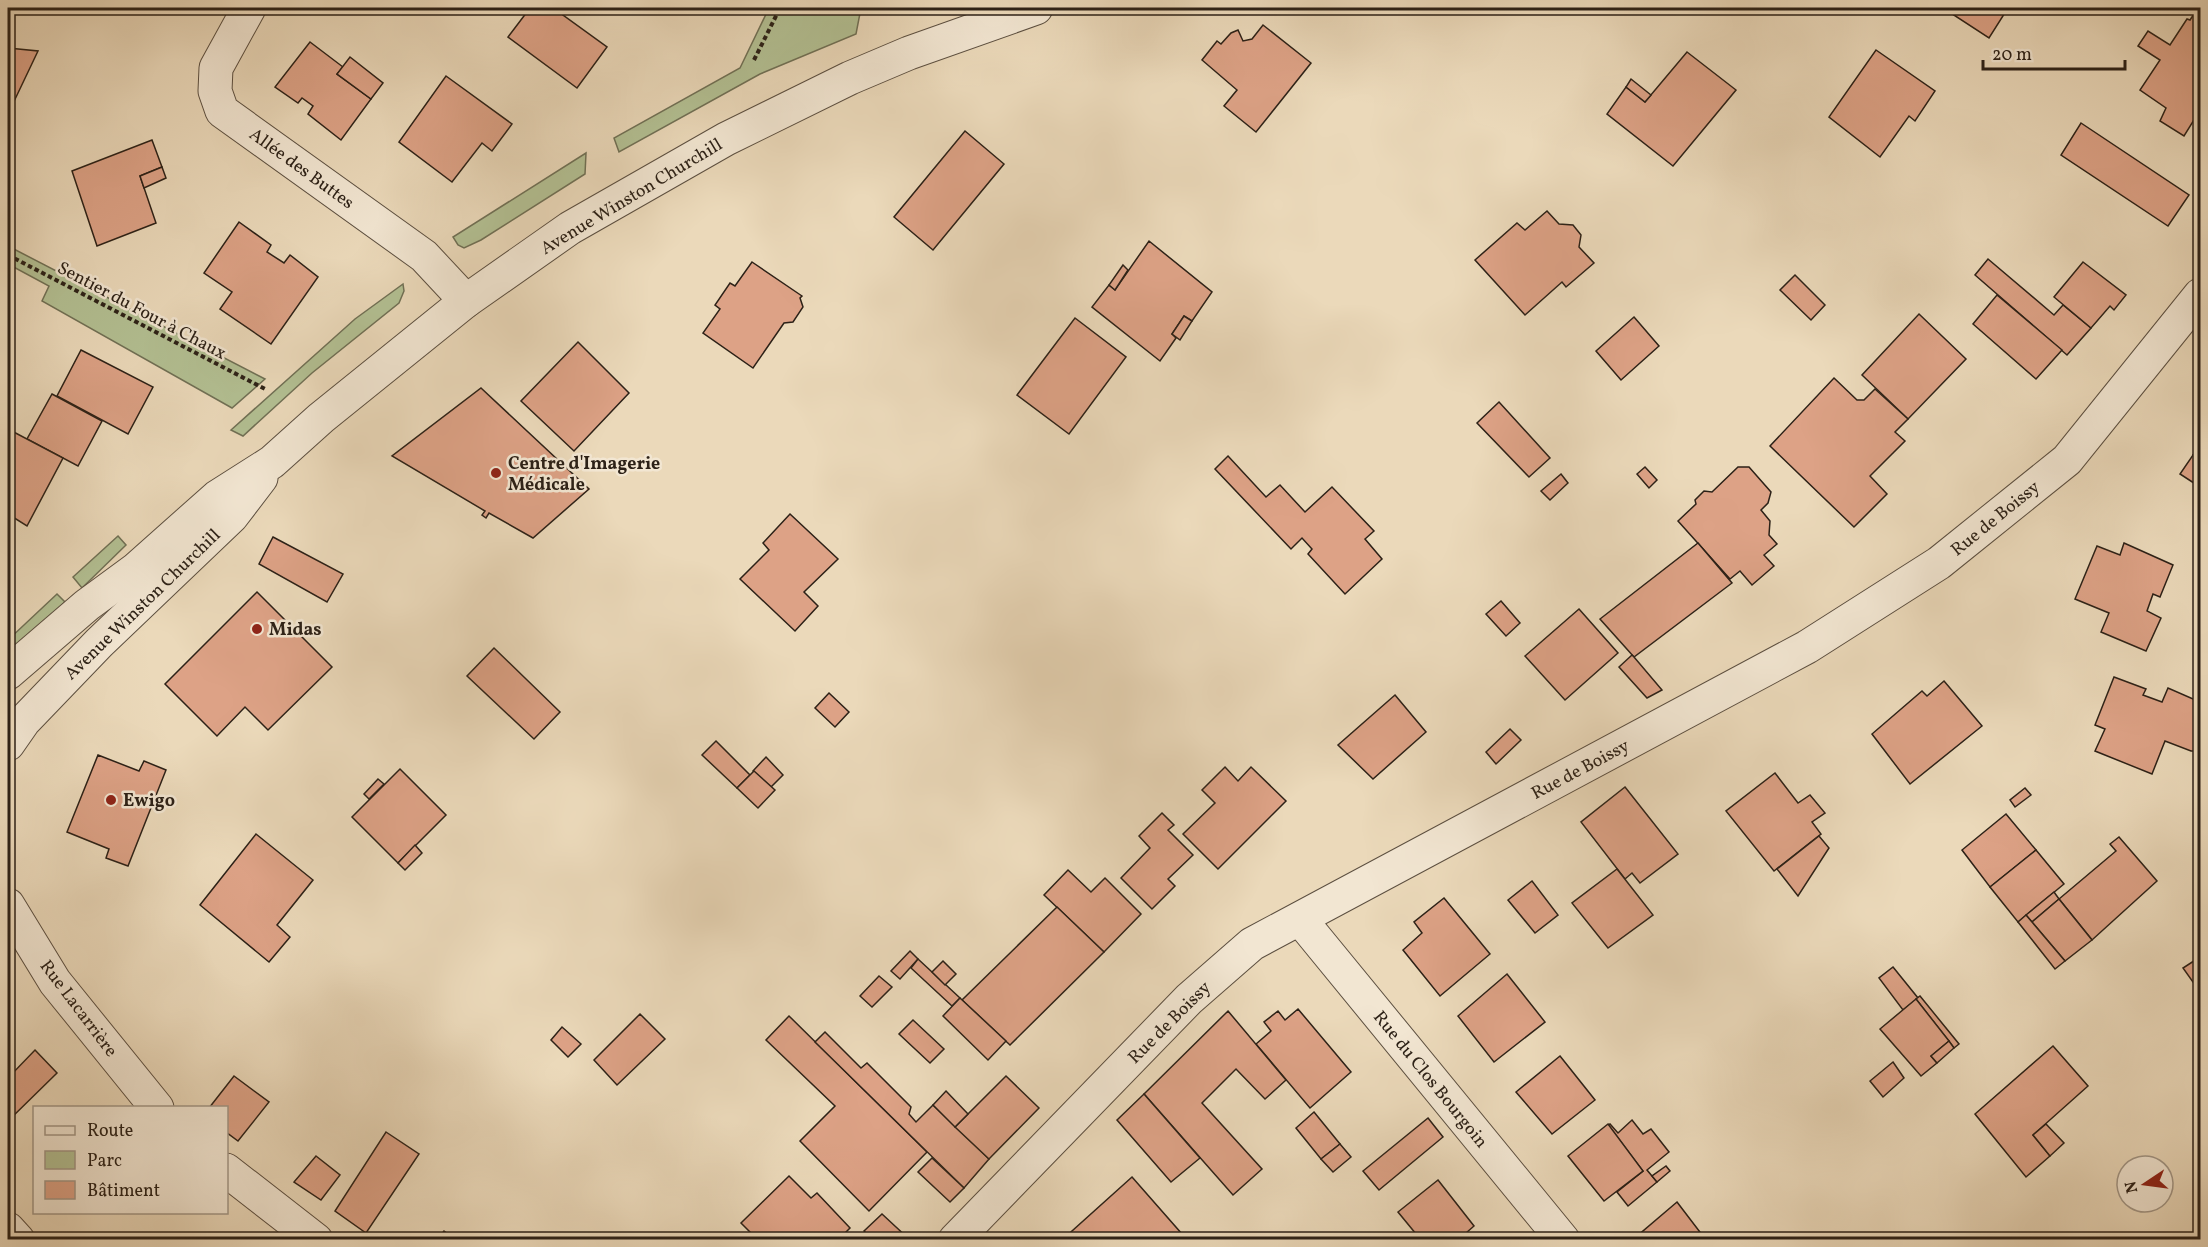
<svg xmlns="http://www.w3.org/2000/svg" width="2208" height="1247" font-family="Vollkorn,serif">
<rect width="100%" height="100%" fill="#ebd9ba"/>
<filter id="stains"><feTurbulence type="fractalNoise" baseFrequency=".00333" numOctaves="4"/><feColorMatrix values="0 0 0 0 .2 0 0 0 0 .09 0 0 0 0 .02 0 0 0 .5 -.17"/></filter>
<radialGradient id="worn" r=".72"><stop offset=".6" stop-color="#630" stop-opacity="0"/><stop offset="1" stop-color="#630" stop-opacity=".3"/></radialGradient>
<g fill="#b3c093" stroke="#707055" stroke-width="1.5">
<path d="M769,8H861L856,34L760,74L619,152L614,138L740,68Z"/>
<path d="M586,153L585,174L481,240L464,248L458,245L453,237Z"/>
<path d="M8,246L265,379L232,408L42,301L49,286L8,264Z"/>
<path d="M403,284L404,291L399,303L312,373L243,436L231,430L355,319Z"/>
<path d="M118,536L126,545L82,588L73,577Z"/>
<path d="M57,594L65,602L14,652L8,644V640Z"/>
</g>
<g fill="#dda286" stroke="#2c2117" stroke-width="1.5">
<path d="M530,8H568L563,15L607,47L577,88L508,37Z"/>
<path d="M1943,8H2008L1989,38Z"/>
<path d="M2198,8H2200V117L2197,115L2184,136L2160,121L2166,108L2140,90L2160,60L2138,46L2148,31L2170,45L2187,19L2190,20Z"/>
<path d="M1263,25L1311,63L1256,132L1224,106L1237,90L1202,60L1217,41L1221,44L1231,33L1238,30L1243,41L1252,39Z"/>
<path d="M310,42L343,67L337,74L371,99L341,140L308,114L313,106L302,98L298,103L275,87Z"/>
<path d="M8,48L38,51L8,114Z"/>
<path d="M1876,50L1935,91L1915,121L1909,116L1880,157L1829,117Z"/>
<path d="M1687,52L1736,90L1673,166L1607,114L1626,87L1645,102Z"/>
<path d="M350,57L383,83L371,99L337,74Z"/>
<path d="M446,76L512,124L492,151L482,143L452,182L399,142Z"/>
<path d="M1631,79L1651,95L1645,102L1626,87Z"/>
<path d="M2081,123L2189,195L2168,226L2061,155Z"/>
<path d="M965,131L1004,164L933,250L894,217Z"/>
<path d="M152,140L162,167L140,176L156,223L97,246L72,171Z"/>
<path d="M162,167L166,178L144,188L140,176Z"/>
<path d="M1547,211L1559,224L1573,225L1581,235L1579,247L1594,263L1566,287L1562,282L1525,315L1475,260L1517,223L1525,230Z"/>
<path d="M239,222L271,245L267,252L284,263L290,255L318,277L271,344L220,309L232,292L204,273Z"/>
<path d="M1149,241L1212,292L1192,321L1184,316L1172,334L1176,338L1160,361L1092,307L1109,285L1115,290Z"/>
<path d="M1988,259L2054,315L2063,305L2091,328L2067,355L1975,275Z"/>
<path d="M752,262L802,296L800,298L803,307L793,322L784,323L753,368L703,333L720,309L715,305L730,283L735,286Z"/>
<path d="M2083,262L2126,295L2114,310L2110,306L2091,328L2054,297Z"/>
<path d="M1123,265L1128,270L1115,290L1109,285Z"/>
<path d="M1795,275L1825,305L1811,320L1780,290Z"/>
<path d="M1997,295L2062,350L2036,379L1973,324Z"/>
<path d="M1919,314L1966,359L1908,419L1862,375Z"/>
<path d="M1184,316L1192,321L1180,340L1172,334Z"/>
<path d="M1634,317L1659,346L1621,380L1596,351Z"/>
<path d="M1075,318L1126,357L1069,434L1017,395Z"/>
<path d="M578,342L629,393L574,451L521,401Z"/>
<path d="M81,350L153,387L128,434L57,396Z"/>
<path d="M1834,378L1857,400H1864L1875,389L1908,419L1895,432L1905,441L1870,476L1887,494L1854,527L1770,446Z"/>
<path d="M481,388L589,489L533,538L489,513L486,518L482,515L485,511L392,456Z"/>
<path d="M52,394L102,421L78,466L27,439Z"/>
<path d="M1499,402L1550,458L1529,477L1477,423Z"/>
<path d="M8,429L63,458L27,526L8,514Z"/>
<path d="M2200,444V460L2193,455Z"/>
<path d="M2193,455L2200,460V487L2180,474Z"/>
<path d="M1228,456L1266,497L1280,485L1305,512L1332,487L1374,531L1365,539L1382,559L1345,594L1308,554L1312,549L1302,538L1291,549L1215,469Z"/>
<path d="M1645,467L1657,480L1649,488L1637,474Z"/>
<path d="M1738,467H1749L1771,492L1768,503L1761,510L1770,521L1769,535L1777,544L1764,555L1774,566L1752,585L1740,571L1730,579L1678,521L1696,504L1695,500L1704,491L1712,492Z"/>
<path d="M1561,474L1568,483L1550,500L1541,491Z"/>
<path d="M790,514L838,559L804,592L818,606L795,631L740,579L769,550L763,543Z"/>
<path d="M273,537L343,574L327,602L259,564Z"/>
<path d="M1698,543L1732,583L1634,657L1600,619Z"/>
<path d="M2124,543L2173,565L2160,597L2153,594L2147,611L2161,618L2146,651L2101,632L2109,613L2075,599L2097,546L2120,555Z"/>
<path d="M257,592L332,667L268,730L245,707L217,736L165,684Z"/>
<path d="M1501,601L1520,623L1506,636L1486,614Z"/>
<path d="M1579,609L1618,653L1565,700L1525,656Z"/>
<path d="M494,648L560,712L534,739L467,676Z"/>
<path d="M1632,655L1634,657L1662,690L1647,698L1619,667Z"/>
<path d="M2114,677L2146,689L2143,695L2162,702L2168,688L2200,702V751H2191L2165,741L2152,774L2095,751L2105,729L2095,725Z"/>
<path d="M1944,681L1982,726L1910,784L1872,734L1922,691L1927,696Z"/>
<path d="M829,693L849,712L835,727L815,708Z"/>
<path d="M1395,695L1426,732L1373,779L1338,745Z"/>
<path d="M1510,729L1521,740L1496,764L1486,752Z"/>
<path d="M716,741L750,775L737,788L702,755Z"/>
<path d="M98,755L139,771L144,761L166,770L128,866L106,858L109,849L67,832Z"/>
<path d="M766,757L783,775L771,787L753,771Z"/>
<path d="M1225,767L1238,781L1251,767L1286,801L1218,869L1183,834L1215,803L1202,790Z"/>
<path d="M400,769L446,815L398,863L352,817Z"/>
<path d="M754,771L775,790L758,808L737,788Z"/>
<path d="M1775,773L1798,803L1810,795L1825,813L1812,822L1821,834L1774,871L1726,811Z"/>
<path d="M378,779L384,784L369,799L364,794Z"/>
<path d="M1625,787L1678,854L1640,883L1632,873L1625,879L1581,822Z"/>
<path d="M2025,788L2031,795L2015,807L2010,800Z"/>
<path d="M1162,813L1174,825L1168,830L1193,855L1168,879L1175,886L1152,909L1121,878L1150,848L1139,836Z"/>
<path d="M2006,814L2036,850L1990,887L1962,850Z"/>
<path d="M256,834L313,880L277,925L290,937L269,962L200,905Z"/>
<path d="M1819,836L1829,848L1798,896L1777,869Z"/>
<path d="M2119,837L2157,881L2092,940L2059,899L2116,851L2110,844Z"/>
<path d="M415,845L422,853L405,870L398,863Z"/>
<path d="M2036,850L2064,884L2018,922L1990,887Z"/>
<path d="M1617,869L1653,915L1608,948L1572,903Z"/>
<path d="M1068,870L1091,892L1105,878L1141,914L1104,952L1044,895Z"/>
<path d="M1532,881L1558,915L1535,933L1508,900Z"/>
<path d="M2054,892L2059,899L2032,922L2026,915Z"/>
<path d="M1444,898L1490,954L1440,996L1403,950L1422,933L1414,922Z"/>
<path d="M2059,899L2092,940L2065,961L2032,922Z"/>
<path d="M1057,907L1104,952L1010,1045L962,1000Z"/>
<path d="M2026,915L2065,961L2055,969L2018,922Z"/>
<path d="M910,951L918,959L900,979L891,971Z"/>
<path d="M2200,957V992L2183,968Z"/>
<path d="M918,959L960,998L952,1006L911,968Z"/>
<path d="M943,961L956,974L945,985L932,972Z"/>
<path d="M1893,967L1918,998L1903,1010L1879,978Z"/>
<path d="M1507,974L1545,1022L1494,1062L1458,1016Z"/>
<path d="M879,976L892,987L872,1007L860,996Z"/>
<path d="M1920,996L1959,1044L1954,1048L1916,999Z"/>
<path d="M960,998L1006,1041L988,1060L943,1016Z"/>
<path d="M1916,999L1949,1041L1931,1056L1937,1063L1921,1076L1880,1029Z"/>
<path d="M1298,1009L1351,1072L1310,1108L1256,1044L1271,1031L1264,1022L1278,1011L1285,1020Z"/>
<path d="M1228,1011L1286,1080L1265,1099L1236,1069L1202,1103L1262,1169L1233,1195L1144,1094Z"/>
<path d="M640,1014L665,1039L617,1085L594,1060Z"/>
<path d="M789,1016L927,1152L869,1211L800,1141L835,1106L766,1040Z"/>
<path d="M913,1020L944,1049L930,1063L899,1034Z"/>
<path d="M562,1027L581,1044L568,1057L551,1040Z"/>
<path d="M825,1032L861,1068L867,1063L911,1107L909,1114L916,1122L933,1105L989,1159L964,1188L815,1042Z"/>
<path d="M1949,1041L1954,1048L1937,1063L1931,1056Z"/>
<path d="M2053,1046L2088,1086L2033,1135L2050,1156L2026,1177L1975,1114Z"/>
<path d="M35,1050L57,1073L8,1121V1078Z"/>
<path d="M1560,1056L1595,1100L1552,1134L1516,1092Z"/>
<path d="M1893,1062L1904,1078L1883,1097L1870,1081Z"/>
<path d="M234,1076L269,1102L238,1141L226,1132V1108H209Z"/>
<path d="M1006,1076L1039,1108L989,1159L955,1127Z"/>
<path d="M946,1091L968,1114L955,1127L933,1105Z"/>
<path d="M1144,1094L1200,1158L1171,1182L1117,1120Z"/>
<path d="M1314,1112L1340,1144L1321,1159L1296,1128Z"/>
<path d="M1428,1118L1443,1137L1379,1190L1363,1171Z"/>
<path d="M1632,1120L1643,1134L1651,1129L1669,1152L1647,1170L1657,1182L1628,1206L1617,1192L1643,1171L1608,1125L1610,1124L1618,1133Z"/>
<path d="M1608,1124L1643,1171L1604,1201L1568,1156Z"/>
<path d="M2046,1124L2064,1143L2050,1156L2033,1135Z"/>
<path d="M386,1132L419,1154L366,1233L335,1211Z"/>
<path d="M1340,1144L1351,1157L1333,1172L1321,1159Z"/>
<path d="M316,1156L340,1175L321,1200L294,1182Z"/>
<path d="M932,1158L964,1188L950,1202L918,1172Z"/>
<path d="M1666,1166L1670,1171L1657,1182L1652,1176Z"/>
<path d="M789,1176L811,1198L817,1193L850,1228L838,1240H758L741,1223Z"/>
<path d="M1132,1177L1182,1234L1175,1240H1062Z"/>
<path d="M1438,1180L1474,1226L1458,1240H1421L1398,1212Z"/>
<path d="M1677,1202L1706,1240H1638L1636,1237Z"/>
<path d="M882,1214L910,1240H873L864,1231Z"/>
<path d="M444,1231L456,1240H437Z"/>
</g>
<g fill="none" stroke-linecap="round" stroke-linejoin="round">
<g stroke="#5c4f40" stroke-width="35">
<g id="minor">
<path d="M249,8L216,68L215,91L222,111L424,256L466,301"/>
<path d="M8,905L55,982L157,1108"/>
<path d="M1300,919L1563,1240"/>
<path d="M226,1170L316,1240"/>
<path d="M8,1229L18,1240"/>
<path d="M955,1240L1189,999L1252,944L1807,647L1939,563L2067,460L2200,295"/>
</g>
</g>
<g stroke="#5c4f40" stroke-width="35">
<g id="tertiary">
<path d="M8,673L87,605L136,569L217,497L272,462L321,418L466,301L570,228L726,139L850,78L909,53L1036,8"/>
<path d="M8,744L24,721L99,643L232,516L261,478"/>
</g>
</g>
<g stroke="#2c2117" stroke-width="4" stroke-dasharray="4.5 3" stroke-linecap="butt">
<path d="M754,60L780,8"/>
<path d="M8,255L265,389"/>
</g>
<use href="#minor" stroke="#f2e6d2" stroke-width="33"/>
<use href="#tertiary" stroke="#f2e6d2" stroke-width="33"/>
</g>
<g fill="#8f2418" stroke="#f2e6d2" stroke-width="2">
<circle cx="496" cy="473" r="6"/>
<circle cx="257" cy="629" r="6"/>
<circle cx="111" cy="800" r="6"/>
</g>
<g text-anchor="middle" stroke-width="5" stroke-linejoin="round" paint-order="stroke">
<g font-size="18" fill="#2c2117" stroke="#f2e6d2">
<text transform="translate(302 168) rotate(36)" y="6">Allée des Buttes</text>
<text transform="translate(631 196) rotate(-31)" y="6">Avenue Winston Churchill</text>
<text transform="translate(142 310) rotate(28)" y="6">Sentier du Four à Chaux</text>
<text transform="translate(1995 518) rotate(-39)" y="6">Rue de Boissy</text>
<text transform="translate(142 604) rotate(-44)" y="6">Avenue Winston Churchill</text>
<text transform="translate(1580 769) rotate(-28)" y="6">Rue de Boissy</text>
<text transform="translate(79 1008) rotate(53)" y="6">Rue Lacarrière</text>
<text transform="translate(1169 1022) rotate(-45)" y="6">Rue de Boissy</text>
<text transform="translate(1431 1079) rotate(51)" y="6">Rue du Clos Bourgoin</text>
</g>
<g font-size="18" font-weight="bold" fill="#2c2117" stroke="#f2e6d2" text-anchor="start">
<text x="508" y="469">Centre d'Imagerie<tspan x="508" dy="21">Médicale</tspan></text>
<text x="269" y="635">Midas</text>
<text x="123" y="806">Ewigo</text>
</g>
</g>
<rect width="2208" height="1247" fill="none" stroke="#ebd9ba" stroke-width="30"/>
<rect x="9" y="9" width="2190" height="1229" fill="none" stroke="#2c2117" stroke-width="3"/>
<rect x="15" y="15" width="2178" height="1217" fill="none" stroke="#2c2117" stroke-width="1.5"/>
<rect x="33" y="1106" width="195" height="108" fill="#f2e6d2" stroke="#a39787" stroke-width="1.5"/>
<rect x="45" y="1126" width="30" height="9" fill="#f2e6d2" stroke="#a39787" stroke-width="1.5"/>
<text x="87" y="1136" font-size="18" fill="#2c2117">Route</text>
<rect x="45" y="1151" width="30" height="18" fill="#b3c093" stroke="#a39787" stroke-width="1.5"/>
<text x="87" y="1166" font-size="18" fill="#2c2117">Parc</text>
<rect x="45" y="1181" width="30" height="18" fill="#dda286" stroke="#a39787" stroke-width="1.5"/>
<text x="87" y="1196" font-size="18" fill="#2c2117">Bâtiment</text>
<g transform="translate(2145 1184) rotate(257)"><circle r="28" fill="#f2e6d2" stroke="#a39787" stroke-width="1.5"/>
<path d="M0-4.5L10 22L0 15L-10 22Z" fill="#8f2418"/>
<text y="-9" font-size="16" font-weight="bold" text-anchor="middle" fill="#2c2117">N</text>
</g>
<path d="M1983 60v9h142v-9" fill="none" stroke="#2c2117" stroke-width="3"/>
<text x="1992" y="60" font-size="18" fill="#2c2117" stroke="#f2e6d2" stroke-width="4.5" paint-order="stroke">20 m</text>
<rect width="100%" height="100%" filter="url(#stains)"/>
<rect width="100%" height="100%" fill="url(#worn)"/>
</svg>
